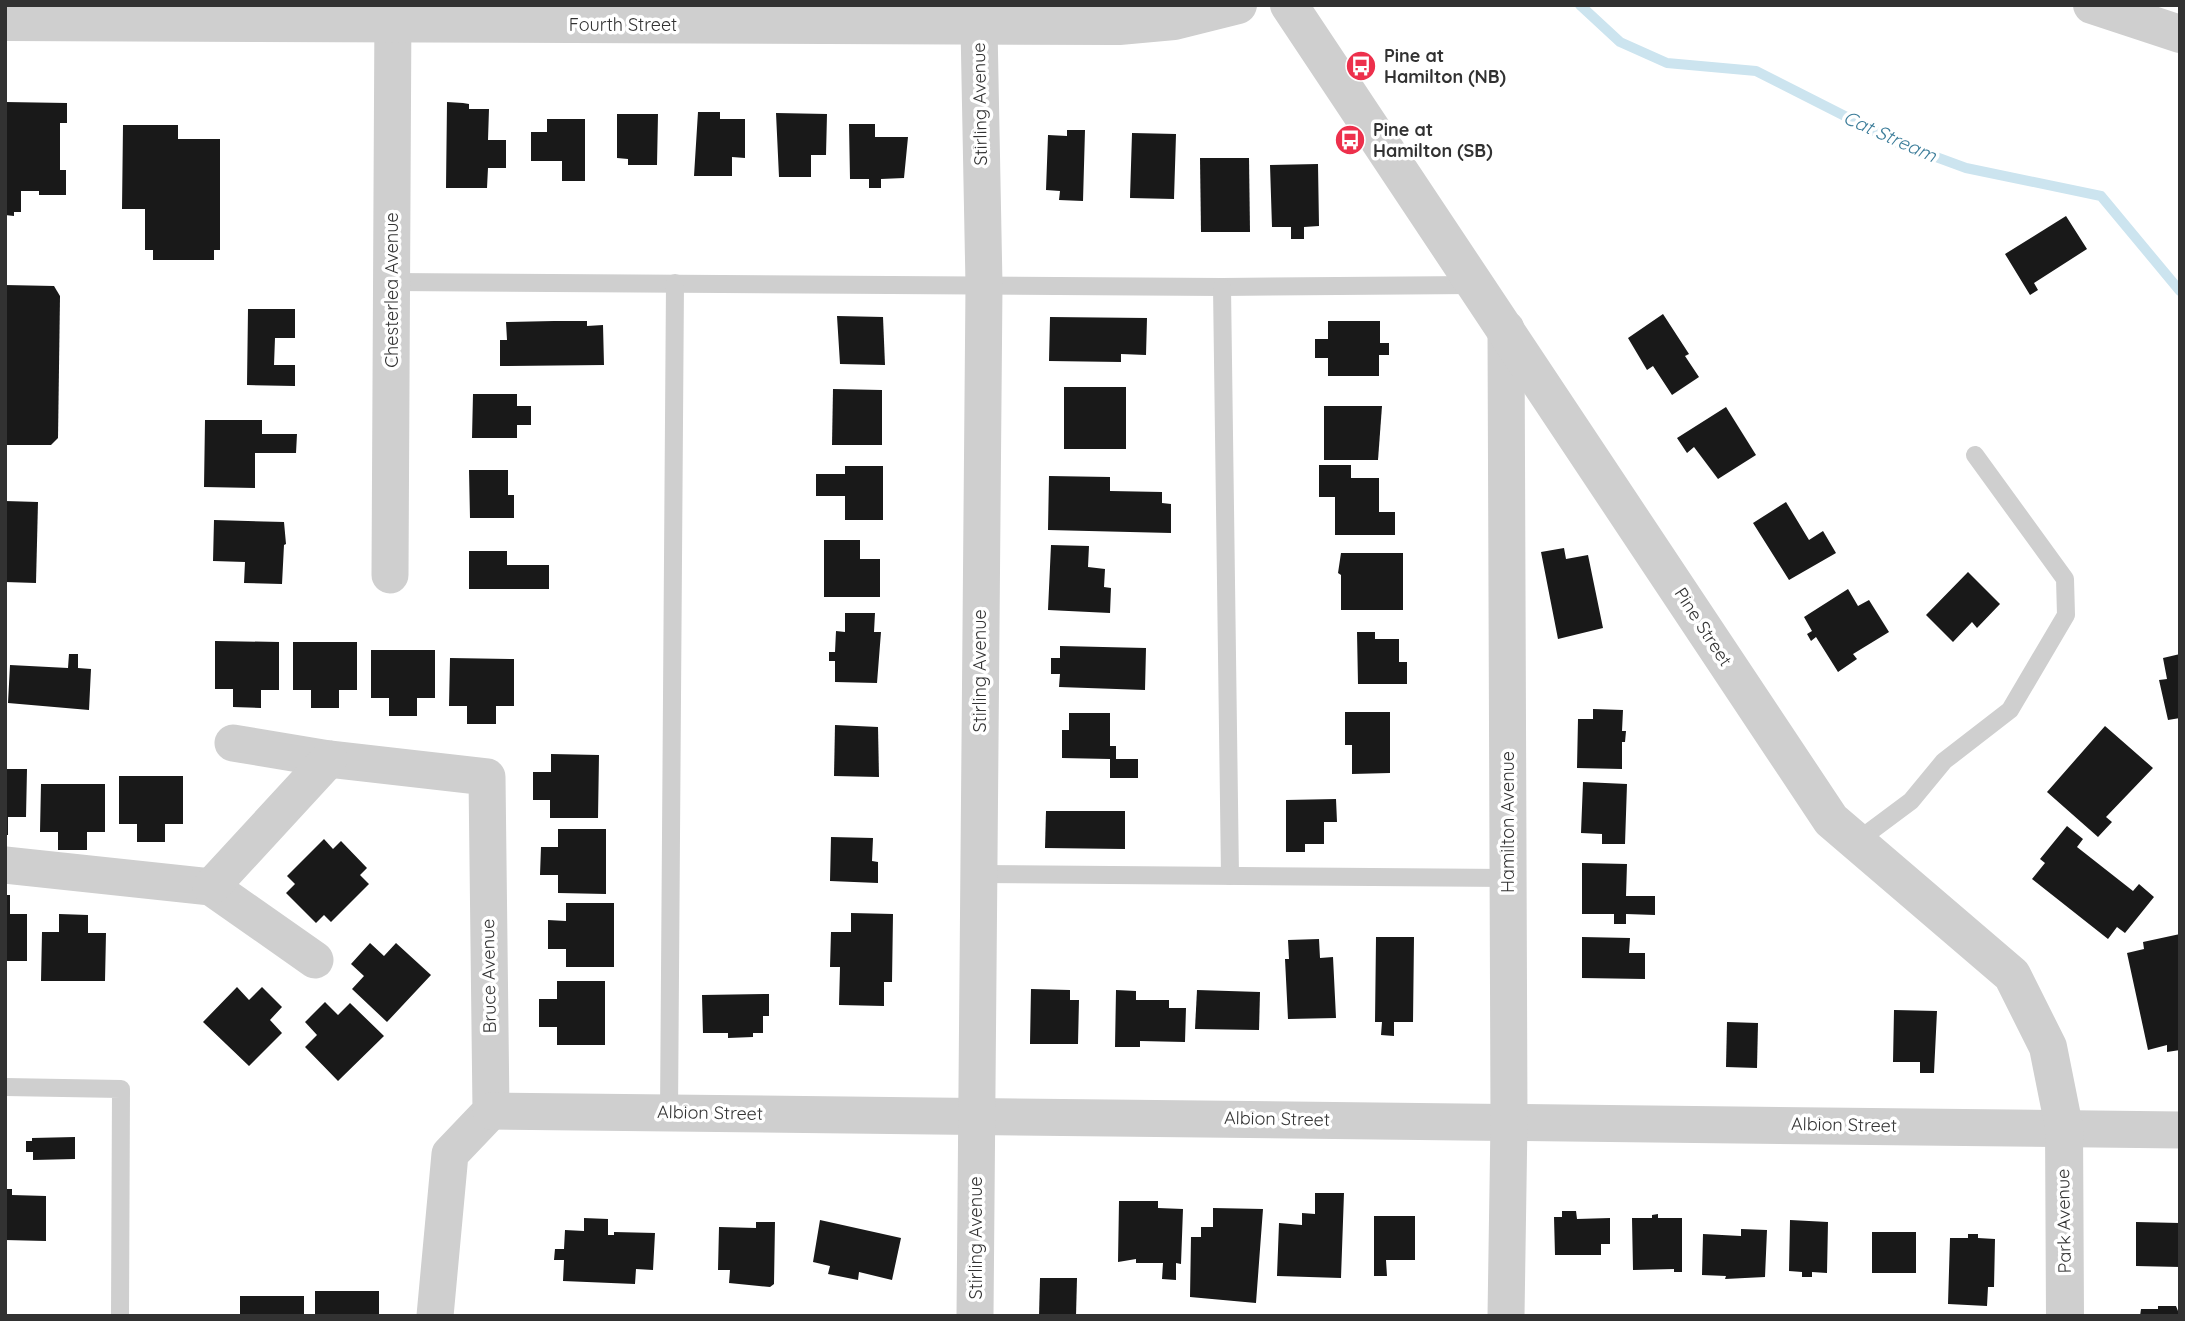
<svg xmlns="http://www.w3.org/2000/svg" width="2185" height="1321" font-family="Quicksand,sans-serif">
<rect width="100%" height="100%" fill="#fff"/>
<g fill="none" stroke-linecap="round" stroke-linejoin="round">
<path stroke="#cce4ef" stroke-width="10" d="M1580,5L1620,42L1667,63L1756,71L1898,143L1966,168L2101,196L2180,291"/>
</g>
<g fill="#191919">
<path d="M5,102L67,103V123H60V170H66V195H39V191H21V212H14V216L5,215Z"/>
<path d="M447,102L463,103L469,104V109H489L488,140H506V168H488L487,188H446Z"/>
<path d="M698,112H720V119H745V158L732,157V176H694Z"/>
<path d="M776,113L827,114L826,155H811V177H779Z"/>
<path d="M617,114H658L657,165H628V159L617,158Z"/>
<path d="M547,119H585V181H562V161H531V132H547Z"/>
<path d="M849,124H875V137H908L904,178L881,179V188H869V179H850Z"/>
<path d="M123,125H178V139H220V250H214V260H153V250H145V209H122Z"/>
<path d="M1067,130H1085L1083,201L1059,200L1060,191L1046,190L1048,135L1067,136Z"/>
<path d="M1132,133L1176,134L1174,199L1130,198Z"/>
<path d="M1200,158H1249L1250,232H1201Z"/>
<path d="M1318,164L1319,226L1304,227V239H1291V227H1272L1270,165Z"/>
<path d="M2066,216L2087,249L2034,283L2038,290L2030,295L2005,254Z"/>
<path d="M5,285L54,286L60,296L58,438L51,445H5Z"/>
<path d="M248,309H295V338H275L274,365H295V386L247,385Z"/>
<path d="M1663,314L1689,354L1685,356L1699,377L1672,395L1653,366L1647,370L1628,338Z"/>
<path d="M837,316L883,317L885,365L840,364Z"/>
<path d="M1050,317L1147,318L1146,355L1121,354V362L1049,361Z"/>
<path d="M554,321H587V326L603,325L604,365L500,366V340H507L506,322Z"/>
<path d="M1328,321H1380V343H1389V355H1379V376H1328V358H1315V339H1328Z"/>
<rect x="1064" y="387" width="62" height="62"/>
<path d="M833,389L882,390V445H832Z"/>
<path d="M473,394H517V406H531V425H517V438H472Z"/>
<path d="M1324,406H1382L1378,460H1324Z"/>
<path d="M1726,407L1756,455L1718,479L1694,447L1687,453L1677,438Z"/>
<path d="M205,420H262V434H297L296,453H255V488L204,487Z"/>
<path d="M1319,465H1351V478H1379V512H1395V535H1335V497H1319Z"/>
<path d="M845,466H883V520H845V496H816V474H845Z"/>
<path d="M469,470H508V495H514V518H470Z"/>
<path d="M1049,476L1110,477V491L1162,492V503L1171,504V533L1048,530Z"/>
<path d="M5,501L38,502L36,583L5,582Z"/>
<path d="M1786,502L1809,540L1823,531L1836,553L1789,580L1753,523Z"/>
<path d="M214,520L284,522L286,544L284,545L282,584L244,583L245,562L213,561Z"/>
<path d="M824,540H860V559H880V597H824Z"/>
<path d="M1051,545L1089,546L1088,567L1105,569L1104,587L1111,588L1110,613L1048,610Z"/>
<path d="M1564,548L1566,559L1588,555L1603,628L1558,639L1541,552Z"/>
<path d="M469,551H507V565H549V589H469Z"/>
<path d="M1341,553H1403V610H1341V575L1338,573Z"/>
<path d="M1968,572L2000,604L1977,628L1972,622L1953,642L1926,615Z"/>
<path d="M1848,589L1858,606L1869,600L1889,632L1853,654L1857,659L1838,672L1816,637L1811,641L1807,634L1812,631L1804,617Z"/>
<path d="M845,613H875L874,632H881L877,683L835,682V661H829V652H835L836,631L845,632Z"/>
<path d="M1357,632H1375V639H1399V662H1407V684H1358Z"/>
<path d="M215,641L279,642V690H261V708L233,707V689H215Z"/>
<path d="M293,642H357V690H339V708H311V690H293Z"/>
<path d="M1060,646L1146,648L1145,690L1059,687L1060,674H1051V658H1060Z"/>
<path d="M371,650H435V698H417V716H389V698H371Z"/>
<path d="M69,654H78V668L91,669L89,710L8,703L10,665L68,668Z"/>
<path d="M2180,654V718L2168,720L2159,680L2167,679L2163,658Z"/>
<path d="M450,658L514,659V706H496V724H467V706H449Z"/>
<path d="M1593,709L1623,710L1622,731H1626L1625,742H1622V769L1577,768L1578,719H1593Z"/>
<path d="M1345,712H1390V773L1352,774V745H1345Z"/>
<path d="M1069,713H1110V746H1116V759H1138V778H1110V759L1062,758V730H1069Z"/>
<path d="M835,725L878,727L879,777L834,776Z"/>
<path d="M2105,726L2153,768L2106,817L2112,822L2098,837L2047,792Z"/>
<path d="M551,754L599,755L598,818H550V800H533V772H551Z"/>
<path d="M5,769H27L26,817H8V835H5Z"/>
<path d="M119,776H183V824H165V842H137V824H119Z"/>
<path d="M1583,782L1627,784L1625,844H1602V834L1581,833Z"/>
<path d="M41,784H105V832H87V850H58V832H40Z"/>
<path d="M1336,799L1337,822H1324V844H1305V852H1286V800Z"/>
<path d="M1046,811H1125V849L1045,848Z"/>
<path d="M2067,826L2083,839L2077,847L2133,891L2139,884L2154,897L2125,933L2117,927L2108,939L2032,879L2045,863L2040,859Z"/>
<path d="M558,829H606V894L558,893V875H540L541,847H558Z"/>
<path d="M831,837L873,838L872,861L878,862V883L830,881Z"/>
<path d="M324,839L333,849L341,841L367,868L360,875L369,884L331,922L324,915L316,923L286,893L295,884L287,876Z"/>
<path d="M1582,863L1627,864L1626,896H1655V915L1626,914V924H1614V914H1582Z"/>
<path d="M5,895H10V914H27V961H5Z"/>
<path d="M566,903H614V967H566V949H548V920L566,921Z"/>
<path d="M851,913L893,914L892,982H884V1006L839,1005L840,967H830L831,932H851Z"/>
<path d="M59,914L88,915V933H106L105,981H41L42,932H59Z"/>
<path d="M2180,934V1050L2167,1052V1045L2148,1050L2127,953L2144,949L2143,942Z"/>
<path d="M1376,937H1414L1413,1022H1394V1036L1381,1035L1382,1022H1375Z"/>
<path d="M1582,937L1630,938L1629,953H1645V979L1582,978Z"/>
<path d="M1319,939L1320,958L1333,957L1336,1018L1288,1019L1285,959H1289L1288,940Z"/>
<path d="M370,943L384,956L396,943L431,975L387,1022L352,989L364,976L351,964Z"/>
<path d="M557,981H605V1045H557V1027H539V999H557Z"/>
<path d="M237,987L249,1000L262,987L282,1007L270,1020L282,1033L249,1066L203,1022Z"/>
<path d="M1031,989L1070,990V1000H1079L1078,1044H1030Z"/>
<path d="M1116,990L1136,991V1000H1169V1008H1186L1185,1042L1140,1041V1047H1115Z"/>
<path d="M1197,990L1260,992L1259,1030L1195,1029Z"/>
<path d="M769,994V1016H763V1033H753V1037L728,1038V1033H703L702,995Z"/>
<path d="M325,1002L338,1015L350,1003L384,1036L338,1081L305,1047L317,1035L305,1022Z"/>
<path d="M1894,1010L1937,1011L1934,1073H1920V1062H1893Z"/>
<path d="M1727,1022L1758,1023L1757,1068L1726,1067Z"/>
<path d="M75,1137V1159L33,1160V1152H26V1141H32V1138Z"/>
<path d="M5,1189H12V1195L46,1196V1241L5,1240Z"/>
<path d="M1315,1193H1344L1341,1278L1277,1276L1279,1223L1302,1225V1213L1315,1214Z"/>
<path d="M1119,1201H1158V1208L1183,1209L1181,1264L1176,1263V1280L1162,1279L1163,1263H1136V1259L1118,1262Z"/>
<path d="M1213,1208L1263,1209L1256,1303L1190,1297L1191,1237H1201V1227H1213Z"/>
<path d="M1562,1211H1576L1577,1219L1610,1218V1244H1601V1255H1555L1554,1217H1562Z"/>
<path d="M1658,1214V1218H1682V1272H1674V1269L1633,1270L1632,1218H1652V1215Z"/>
<path d="M1374,1216H1415V1260H1386L1387,1276H1374Z"/>
<path d="M584,1218L608,1219V1235H614V1232L655,1233L653,1270L636,1269L635,1284L563,1281L564,1260H554L555,1249H564L565,1230L584,1231Z"/>
<path d="M820,1220L901,1238L892,1280L859,1272L858,1280L828,1274L830,1266L813,1262Z"/>
<path d="M1790,1220L1828,1222L1827,1273L1812,1272V1277H1802V1272L1789,1271Z"/>
<path d="M756,1222H775L774,1284L770,1287L729,1283L730,1270H718L719,1227L756,1228Z"/>
<path d="M2136,1222L2180,1223V1267L2136,1266Z"/>
<path d="M1741,1229L1767,1230L1765,1277L1725,1279L1726,1276L1702,1275L1703,1234L1741,1236Z"/>
<rect x="1872" y="1232" width="44" height="41"/>
<path d="M1968,1234H1978V1238L1995,1239L1994,1287H1988L1987,1306L1948,1304L1950,1238H1968Z"/>
<path d="M1040,1278H1077L1076,1316H1039Z"/>
<rect x="315" y="1291" width="64" height="25"/>
<rect x="240" y="1296" width="64" height="20"/>
<path d="M2158,1306H2176L2180,1316H2140L2141,1309H2158Z"/>
</g>
<g fill="none" stroke-linecap="round" stroke-linejoin="round">
<g stroke="#cfcfcf" stroke-width="18">
<path d="M392,282L1222,287L1473,285"/>
<path d="M1222,287L1230,876"/>
<path d="M1856,842L1911,801L1944,761L2010,710L2066,615L2065,579L1975,455"/>
<path d="M979,874L1508,878"/>
<path d="M5,1087L121,1089L120,1316"/>
<path d="M669,1113L675,283"/>
</g>
<g stroke="#cfcfcf" stroke-width="37">
<path d="M390,575L393,5"/>
<path d="M233,743L329,759L487,777L491,1111L450,1154L435,1316"/>
<path d="M5,865L211,887L315,960"/>
<path d="M211,887L329,759"/>
<path d="M491,1111L2180,1130"/>
<path d="M975,1316L984,285L979,27"/>
<path d="M1506,1316L1509,1121L1506,329"/>
</g>
<g stroke="#cfcfcf" stroke-width="38">
<path d="M1289,5L1831,820L2012,975L2048,1047L2064,1127L2065,1316"/>
<path d="M2092,5L2180,34"/>
<path d="M5,22L1119,26L1174,21L1238,5"/>
</g>
</g>
<defs>
<g id="bus-disc" transform="scale(1.575)"><circle r="9.5" fill="#ed304c" stroke="#fff"/><path d="M-5-6H5V4H4V6H2V4H-2V6H-4V4H-5ZM-3.5-4V0h7V-4ZM-3.5 1.2v1.5H-2V1.2ZM2 1.2v1.5H3.5V1.2Z" fill="#fff"/></g>
</defs>
<g fill-rule="evenodd">
<use href="#bus-disc" x="1361" y="66"/>
<use href="#bus-disc" x="1350" y="140"/>
</g>
<g text-anchor="middle" stroke-width="7" stroke-linejoin="round" paint-order="stroke">
<g font-size="18" fill="#323232" stroke="#fff">
<text x="623" y="31">Fourth Street</text>
<text transform="translate(980 104) rotate(-91)" y="6">Stirling Avenue</text>
<text transform="translate(392 290) rotate(-90)" y="6">Chesterlea Avenue</text>
<text transform="translate(1703 627) rotate(57)" y="6">Pine Street</text>
<text transform="translate(980 671) rotate(-90)" y="6">Stirling Avenue</text>
<text transform="translate(1508 822) rotate(-90)" y="6">Hamilton Avenue</text>
<text transform="translate(489 976) rotate(-91)" y="6">Bruce Avenue</text>
<text transform="translate(710 1113) rotate(1)" y="6">Albion Street</text>
<text transform="translate(1277 1119) rotate(1)" y="6">Albion Street</text>
<text transform="translate(1844 1125) rotate(1)" y="6">Albion Street</text>
<text transform="translate(2064 1221) rotate(-91)" y="6">Park Avenue</text>
<text transform="translate(976 1238) rotate(-90)" y="6">Stirling Avenue</text>
</g>
<g font-size="18" font-weight="bold" fill="#323232" stroke="#fff" text-anchor="start">
<text x="1384" y="62">Pine at<tspan x="1384" dy="21">Hamilton (NB)</tspan></text>
<text x="1373" y="136">Pine at<tspan x="1373" dy="21">Hamilton (SB)</tspan></text>
</g>
<g font-size="19" font-style="italic" fill="#3b7c99" stroke="#fff">
<text transform="translate(1890 136) rotate(24)" y="7">Cat Stream</text>
</g>
</g>
<rect width="2185" height="1321" fill="none" stroke="#323232" stroke-width="14"/>
</svg>
